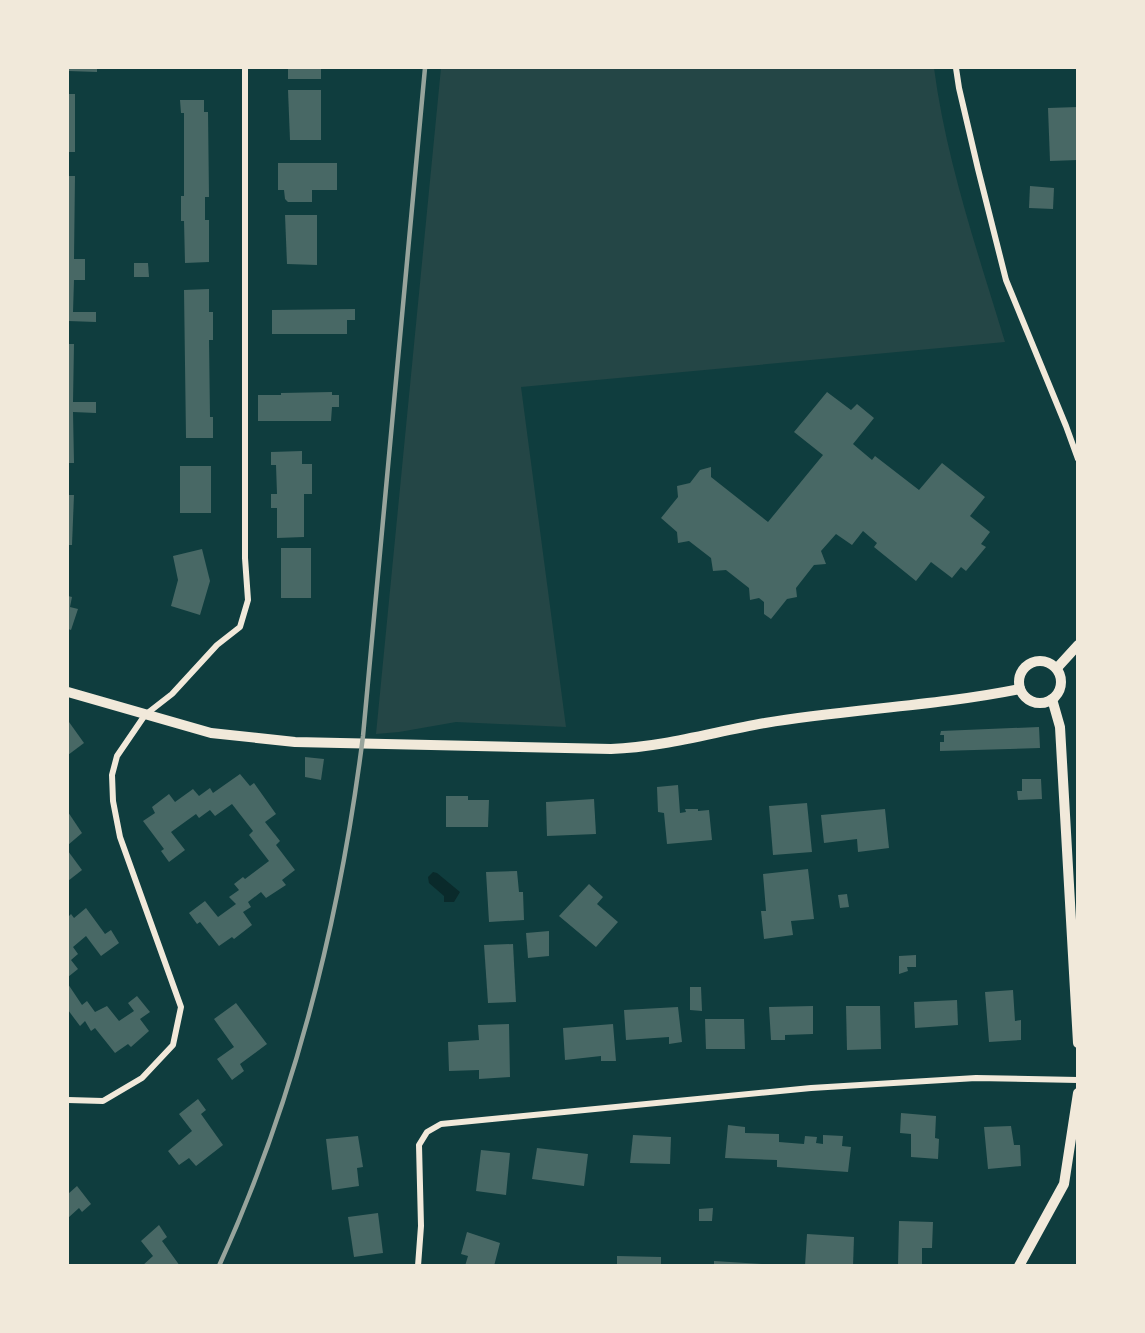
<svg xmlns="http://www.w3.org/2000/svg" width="1145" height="1333" font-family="Arial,sans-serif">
<rect width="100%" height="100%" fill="#0f3d3e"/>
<path fill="#244646" d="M441,68H934C946,160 978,253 1005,342L521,387L566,727L456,722L399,732L376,734Z"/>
<path fill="#0a2a2b" d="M433,872L437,873L460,892L454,902H444V896L429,883L428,877Z"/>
<g fill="#486865">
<path d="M68,68H97V72L68,71Z"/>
<rect x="288" y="68" width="33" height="11"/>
<path d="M288,90H321V140H290Z"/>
<rect x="68" y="94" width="7" height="58"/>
<path d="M180,100H204V112H208L209,197H205V220H209V262L185,263L184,221H181V196H184V113H181Z"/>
<path d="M1078,107V160L1050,161L1048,108Z"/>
<path d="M278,163H337V190H312V202H288L285,199L284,190H278Z"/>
<path d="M68,176H75L74,259H85V280H74L73,312H96V322L68,321Z"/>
<path d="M1030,186L1054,188L1053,209L1029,208Z"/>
<path d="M285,215H317V265L287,264Z"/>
<path d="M134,263H148L149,277H134Z"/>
<path d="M209,289V312H213V340H209L210,417H213V438H186L184,290Z"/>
<path d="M355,309V320H347V334H272V310Z"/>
<path d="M68,344H74L73,402H96V413L73,412L74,463H68Z"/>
<path d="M332,392V395H339V407H332L331,421H258V395H281V393Z"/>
<path d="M827,392L851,410L857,404L874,418L853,444L872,460L875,456L919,490L942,463L985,497L970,516L990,532L981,544L986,547L966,571L961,567L952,578L931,562L916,581L874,547L877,543L863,531L852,545L836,534L821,551L826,564L814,565L796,588L797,597L787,599L771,619L764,614V602L759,598L750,600L749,588L726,570L713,571L711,558L689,541L678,543L677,532L661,518L678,497L677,486L690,483L700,470L711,467V477L768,522L823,455L794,432Z"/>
<path d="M302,451V464H312V494H304V537L277,538V508H271V494H277L276,465H271V452Z"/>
<rect x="180" y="466" width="31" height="47"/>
<path d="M68,495H74L72,545H68Z"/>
<rect x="281" y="548" width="30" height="50"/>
<path d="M202,549L210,581L200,615L171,606L178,580L173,556Z"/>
<path d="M68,596L72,597L70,607L78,609L71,630L68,629Z"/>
<path d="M69,722L84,743L68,755V724Z"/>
<path d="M1039,727L1040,748L940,751V742H944V735H940L941,731Z"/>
<path d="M305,757L324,759L321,780L305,777Z"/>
<path d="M240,774L250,786L254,783L276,814L265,822L280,841L276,845L295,870L282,880L286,885L266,898L261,892L248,902L251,907L243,912L252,925L234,939L232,937L219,946L200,922L197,924L189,913L205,901L218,917L236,904L229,897L239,890L234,884L243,877L245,879L269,861L249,835L253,831L232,804L215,816L210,810L199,818L196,814L171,832L185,850L169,862L161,851L164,849L143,821L155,813L152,807L169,794L175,802L193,789L199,796L210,788L213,793Z"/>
<path d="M1022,779H1041L1042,799L1018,800L1017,791H1022Z"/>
<path d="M678,785L680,813L686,812L685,809H698V811L709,810L712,840L667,844L664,813L658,812L657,787Z"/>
<path d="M446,796H468V800H489L488,827H446Z"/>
<path d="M594,799L596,834L547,836L546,802Z"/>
<path d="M807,803L812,852L773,855L769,806Z"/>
<path d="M885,809L889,848L858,852L857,839L824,843L821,815Z"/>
<path d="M68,812L82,833L68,845Z"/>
<path d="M68,851L82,870L68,881Z"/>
<path d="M808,869L814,919L791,921L793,935L764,939L761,911H766L763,874Z"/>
<path d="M517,871L519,892H523L524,920L489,922L486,872Z"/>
<path d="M589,884L603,897L597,904L618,922L596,947L559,916Z"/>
<path d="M847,894L849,907L840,908L838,895Z"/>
<path d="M86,908L105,934L111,930L119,943L101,956L86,936L73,947L78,954L71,960L78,969L68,977V917L71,914L74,918Z"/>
<path d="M549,931V956L528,958L526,933Z"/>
<path d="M513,944L516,1002L488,1003L484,945Z"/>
<path d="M916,955V967H907L908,971L899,974V956Z"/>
<path d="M68,984L82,1005L87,1001L95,1012L107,1006L119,1021L134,1011L128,1003L137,996L150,1012L140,1019L149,1031L131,1047L128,1044L115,1053L95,1028L91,1031L85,1021L80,1026L68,1010Z"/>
<path d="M690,987H701L702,1011L690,1010Z"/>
<path d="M1013,990L1015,1021L1021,1020V1040L989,1042L985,992Z"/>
<path d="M957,1000L958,1025L915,1028L914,1002Z"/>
<path d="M236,1003L267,1044L240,1064L244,1071L232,1080L217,1059L234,1047L214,1019Z"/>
<path d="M813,1006V1034L785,1035V1040H771L769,1007Z"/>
<path d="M846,1006H880L881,1049L847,1050Z"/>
<path d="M678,1007L682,1042L669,1044V1037L626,1040L624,1010Z"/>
<path d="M705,1019H744L745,1049H706Z"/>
<path d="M509,1024L510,1077L479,1079V1070L449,1071L448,1042L479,1040L478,1025Z"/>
<path d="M613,1024L616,1061H601V1056L565,1060L563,1028Z"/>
<path d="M198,1099L206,1110L201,1114L223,1145L196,1166L189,1158L179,1165L168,1151L192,1131L179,1114Z"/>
<path d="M901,1113L936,1116L935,1138L939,1139L938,1159L911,1157V1134L900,1133Z"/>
<path d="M728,1125L745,1127V1133L779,1134V1142L804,1144L805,1136L817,1137L816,1143L823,1144V1135L843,1136L842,1146L851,1147L848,1172L777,1167V1160L725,1158Z"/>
<path d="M1011,1126L1014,1145H1020L1021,1166L988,1169L984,1127Z"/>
<path d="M633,1135L671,1137L670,1164L630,1163Z"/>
<path d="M358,1136L363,1167L357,1168L359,1186L332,1190L326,1139Z"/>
<path d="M537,1148L588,1154L584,1186L532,1179Z"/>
<path d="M481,1150L510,1153L506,1195L476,1191Z"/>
<path d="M77,1186L91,1204L82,1212L79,1208L68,1218V1194Z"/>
<path d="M713,1208L712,1221H699V1209Z"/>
<path d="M378,1213L383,1253L354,1257L348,1217Z"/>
<path d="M899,1221L933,1222L932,1248H922V1266H898Z"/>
<path d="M159,1225L167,1237L162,1241L180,1266H142L153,1256L141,1241Z"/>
<path d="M467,1232L500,1243L494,1266H465L468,1256L461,1254Z"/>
<path d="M807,1234L854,1237L853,1266H805Z"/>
<path d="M617,1256L661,1257V1266H617Z"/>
<path d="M714,1261L762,1264V1266H714Z"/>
</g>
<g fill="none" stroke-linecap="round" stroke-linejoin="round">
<g stroke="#f1e9da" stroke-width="6">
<path d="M956,68L959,88L978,169L1006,280L1066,426L1078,459"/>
<path d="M68,1100L103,1101L142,1078L173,1045L181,1007L120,837L113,801L112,775L117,756L145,715L172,694L217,645L240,627L248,600L245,558V68"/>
<path d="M418,1266L421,1226L419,1145L427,1132L441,1124L811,1088L976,1078L1078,1080"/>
</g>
<g stroke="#f1e9da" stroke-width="10">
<circle cx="1040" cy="682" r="21"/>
<path d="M1057,668L1078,645"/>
<path d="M68,692L211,733L295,742L611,749C664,747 713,732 765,723C850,709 936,706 1020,689"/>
<path d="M1052,699L1060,727L1078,1043"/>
<path d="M1019,1266L1064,1184L1078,1093"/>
</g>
<path stroke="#97a49c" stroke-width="4.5" d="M219,1266C296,1097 340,919 363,736L425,68"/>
</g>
<rect width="1145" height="1333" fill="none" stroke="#f1e9da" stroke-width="138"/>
</svg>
